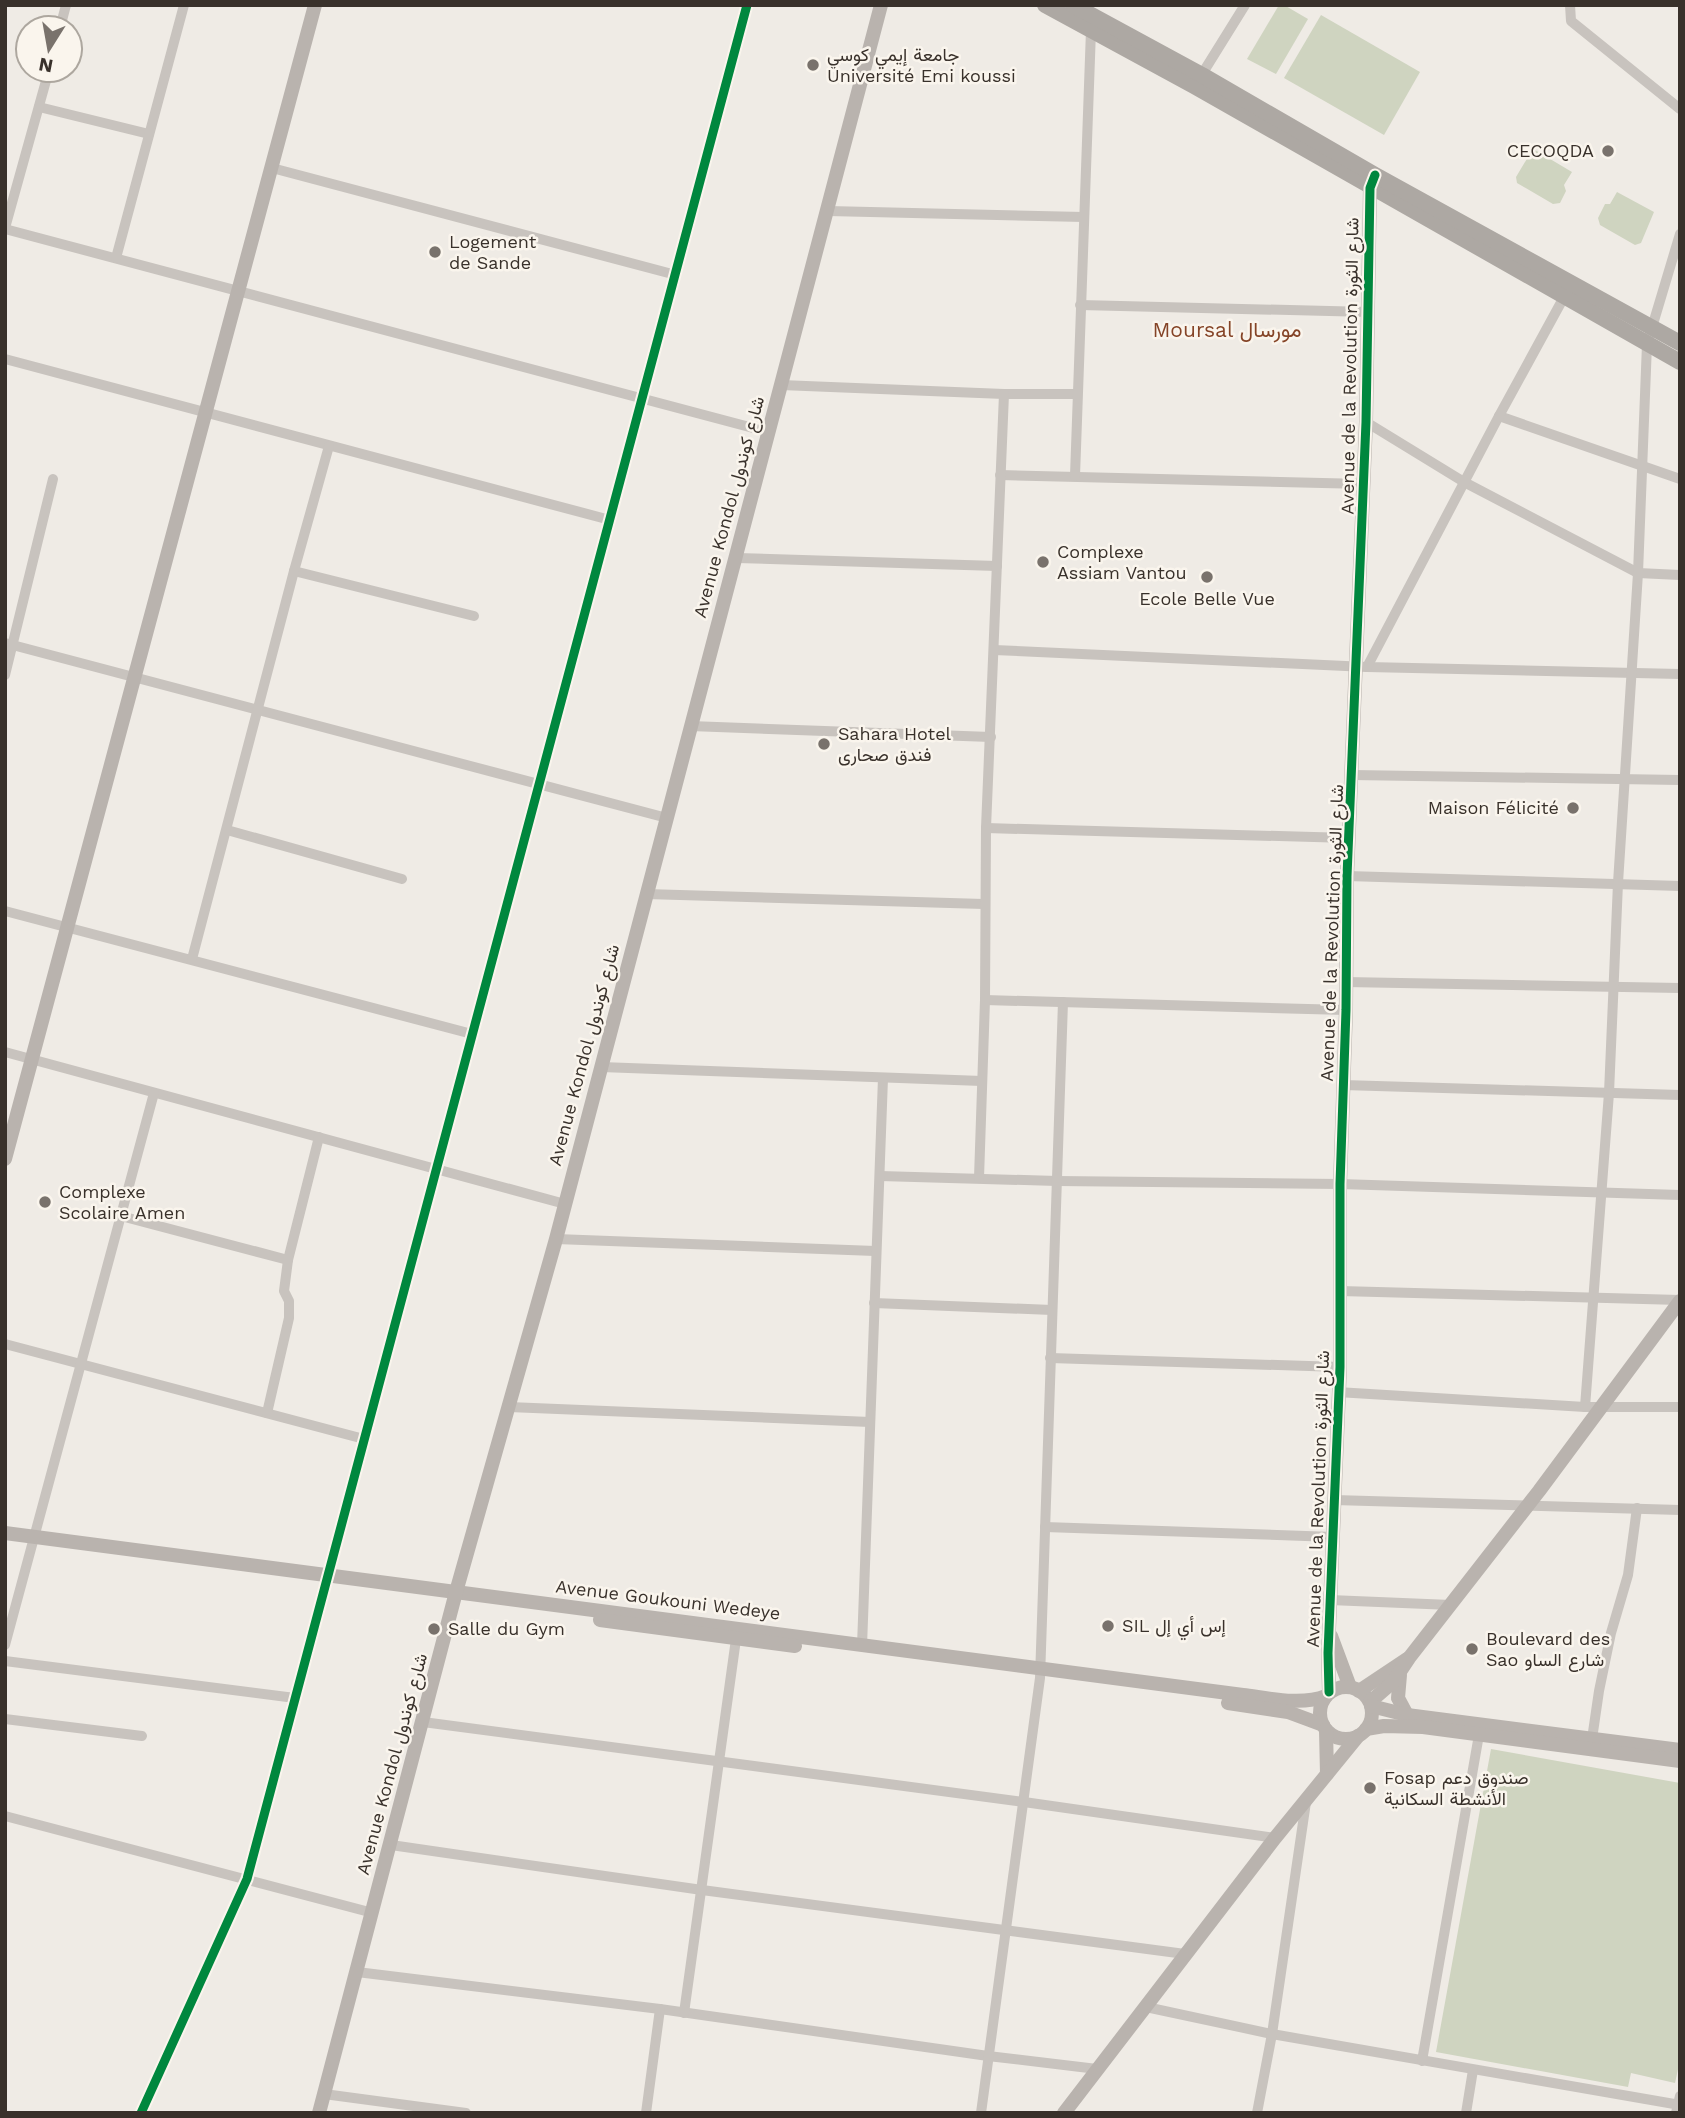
<svg xmlns="http://www.w3.org/2000/svg" width="1685" height="2118" font-family="'Work Sans',Vazirmatn,sans-serif">
<rect width="100%" height="100%" fill="#efebe5"/>
<g fill="#cfd4c0">
<path d="M1279,5H1284L1308,19L1276,74L1247,59Z"/>
<path d="M1321,15L1420,72L1384,135L1284,78Z"/>
<path d="M1535,150L1572,172L1564,185L1566,191L1560,203L1553,204L1517,183L1516,177L1531,152Z"/>
<path d="M1617,192L1654,212L1641,243L1635,245L1600,225L1598,218L1605,204H1610Z"/>
<path d="M1491,1749L1680,1783V2060L1675,2083L1631,2073L1628,2087L1436,2052Z"/>
</g>
<g fill="none" stroke-linecap="round" stroke-linejoin="round">
<g stroke="#c8c3be" stroke-width="10">
<path d="M1570,5L1571,21L1680,109"/>
<path d="M60,28L66,5"/>
<path d="M1199,79L1245,5"/>
<path d="M39,107L149,134"/>
<path d="M272,168L676,275"/>
<path d="M828,211L1084,217"/>
<path d="M5,228L49,70"/>
<path d="M5,229L768,432"/>
<path d="M116,258L184,5"/>
<path d="M1080,305L1369,312"/>
<path d="M5,359L610,520"/>
<path d="M781,385L1004,394H1076"/>
<path d="M1499,416L1680,479"/>
<path d="M1366,422L1464,482L1638,573L1680,575"/>
<path d="M1000,475L1364,484"/>
<path d="M1075,476L1091,30"/>
<path d="M737,558L997,566"/>
<path d="M294,571L474,616"/>
<path d="M5,643L667,818"/>
<path d="M994,650L1367,667L1680,674"/>
<path d="M1367,667L1499,416L1564,297"/>
<path d="M5,675L53,479"/>
<path d="M690,726L991,737"/>
<path d="M1352,775L1680,780"/>
<path d="M986,828L1349,838"/>
<path d="M227,830L402,879"/>
<path d="M1347,876L1680,886"/>
<path d="M646,894L984,904"/>
<path d="M5,911L472,1034"/>
<path d="M192,959L294,571L329,446"/>
<path d="M1345,982L1680,988"/>
<path d="M985,1000L1346,1010"/>
<path d="M5,1052L565,1204"/>
<path d="M601,1067L982,1081"/>
<path d="M1343,1085L1680,1095"/>
<path d="M880,1176L1057,1181L1340,1184L1680,1195"/>
<path d="M979,1178L985,1000L986,828L1004,394"/>
<path d="M121,1216L288,1260"/>
<path d="M556,1239L875,1251"/>
<path d="M1340,1291L1680,1300"/>
<path d="M874,1303L1052,1310"/>
<path d="M5,1344L364,1439"/>
<path d="M1050,1358L1340,1367"/>
<path d="M1337,1392L1585,1407H1680"/>
<path d="M509,1407L870,1422"/>
<path d="M1585,1407L1609,1093L1618,883L1638,573L1647,344L1680,234"/>
<path d="M267,1413L289,1318V1301L284,1291L288,1260L319,1137"/>
<path d="M1334,1500L1680,1510"/>
<path d="M1045,1527L1334,1537"/>
<path d="M1330,1600L1451,1605"/>
<path d="M5,1645L154,1093"/>
<path d="M862,1646L883,1078"/>
<path d="M5,1661L295,1698"/>
<path d="M5,1719L142,1736"/>
<path d="M423,1722L1024,1802L1275,1838"/>
<path d="M1592,1739L1599,1691L1611,1633L1628,1575L1637,1508"/>
<path d="M5,1816L373,1913"/>
<path d="M391,1845L702,1890L1185,1954"/>
<path d="M357,1972L660,2009L988,2056L1097,2069"/>
<path d="M1146,2007L1272,2034L1680,2105"/>
<path d="M684,2013L737,1632"/>
<path d="M1422,2061L1480,1729"/>
<path d="M324,2094L466,2113"/>
<path d="M141,2113L247,1879L747,5"/>
<path d="M646,2113L660,2009"/>
<path d="M981,2113L1040,1678L1063,1002"/>
<path d="M1257,2113L1272,2034L1306,1802"/>
<path d="M1466,2113L1473,2070"/>
<path d="M1676,2113L1680,2096"/>
</g>
<g stroke="#b9b3ae" stroke-width="14">
<path d="M5,1159L315,5"/>
<path d="M5,1533L1243,1695C1268,1698 1301,1706 1326,1696"/>
<path d="M600,1620L795,1646"/>
<path d="M1331,1636L1350,1687"/>
<path d="M1400,1675L1398,1698L1407,1715"/>
<circle cx="1346" cy="1713" r="26"/>
<path d="M1359,1691L1407,1659"/>
<path d="M1329,1692L1328,1653L1340,1367V1184L1346,1010L1347,876L1366,422L1370,188L1373,180"/>
<path d="M1370,1702L1393,1682L1409,1658L1539,1491L1680,1301"/>
<path d="M1228,1703L1288,1712L1323,1725"/>
<path d="M1371,1706L1407,1715L1680,1750"/>
<path d="M1366,1729L1384,1726L1423,1727L1680,1761"/>
<path d="M1326,1730L1327,1774"/>
<path d="M319,2113L456,1592L556,1239L881,5"/>
<path d="M1064,2113L1275,1838L1358,1736"/>
</g>
<g stroke="#ada8a3" stroke-width="16">
<path d="M1045,5L1194,86L1680,362"/>
<path d="M1073,5L1202,75L1375,175L1680,343"/>
</g>
<g stroke="#faf5ed" stroke-width="13">
<g id="cycleway">
<path d="M1329,1692L1328,1653L1340,1367V1184L1346,1010L1347,876L1366,422L1370,188L1375,175"/>
<path d="M141,2113L247,1879L747,5"/>
</g>
</g>
<use href="#cycleway" stroke="#00873e" stroke-width="9"/>
</g>
<g fill="#79726c" stroke="#faf5ed" stroke-width="2.5">
<circle cx="813" cy="65" r="7"/>
<circle cx="1608" cy="151" r="7"/>
<circle cx="435" cy="252" r="7"/>
<circle cx="1043" cy="562" r="7"/>
<circle cx="1207" cy="577" r="7"/>
<circle cx="824" cy="744" r="7"/>
<circle cx="1573" cy="808" r="7"/>
<circle cx="45" cy="1202" r="7"/>
<circle cx="1108" cy="1626" r="7"/>
<circle cx="434" cy="1629" r="7"/>
<circle cx="1472" cy="1649" r="7"/>
<circle cx="1370" cy="1788" r="7"/>
</g>
<g text-anchor="middle" stroke-width="5" stroke-linejoin="round" paint-order="stroke">
<g font-size="18" fill="#39312b" stroke="#faf5ed" text-anchor="start">
<text x="827" y="61">جامعة إيمي كوسي<tspan x="827" dy="21">Université Emi koussi</tspan></text>
<text x="1594" y="157" text-anchor="end">CECOQDA</text>
<text x="449" y="248">Logement<tspan x="449" dy="21">de Sande</tspan></text>
<text x="1057" y="558">Complexe<tspan x="1057" dy="21">Assiam Vantou</tspan></text>
<text x="1207" y="605" text-anchor="middle">Ecole Belle Vue</text>
<text x="838" y="740">Sahara Hotel<tspan x="838" dy="21">فندق صحارى</tspan></text>
<text x="1559" y="814" text-anchor="end">Maison Félicité</text>
<text x="59" y="1198">Complexe<tspan x="59" dy="21">Scolaire Amen</tspan></text>
<text x="1122" y="1632">SIL إس أي إل</text>
<text x="448" y="1635">Salle du Gym</text>
<text x="1486" y="1645">Boulevard des<tspan x="1486" dy="21">Sao شارع الساو</tspan></text>
<text x="1384" y="1784">Fosap صندوق دعم<tspan x="1384" dy="21">الأنشطة السكانية</tspan></text>
</g>
<g font-size="18" fill="#39312b" stroke="#faf5ed">
<text transform="translate(1350 366) rotate(-89)" y="6">Avenue de la Revolution شارع الثورة</text>
<text transform="translate(729 507) rotate(-75)" y="6">Avenue Kondol شارع كوندول</text>
<text transform="translate(1332 933) rotate(-88)" y="6">Avenue de la Revolution شارع الثورة</text>
<text transform="translate(584 1055) rotate(-75)" y="6">Avenue Kondol شارع كوندول</text>
<text transform="translate(1318 1499) rotate(-88)" y="6">Avenue de la Revolution شارع الثورة</text>
<text transform="translate(668 1600) rotate(7)" y="6">Avenue Goukouni Wedeye</text>
<text transform="translate(392 1764) rotate(-75)" y="6">Avenue Kondol شارع كوندول</text>
</g>
<g font-size="21" fill="#854427" stroke="#faf5ed">
<text x="1227" y="337">Moursal مورسال</text>
</g>
</g>
<rect width="1685" height="2118" fill="none" stroke="#39312b" stroke-width="14"/>
<g transform="translate(49 49) rotate(191)"><circle r="33" fill="#faf5ed" stroke="#ada79f" stroke-width="2"/>
<path d="M0-5L12 26L0 18L-12 26Z" fill="#79726c"/>
<text y="-10" font-size="19" font-weight="bold" text-anchor="middle" fill="#39312b">N</text>
</g>
</svg>
